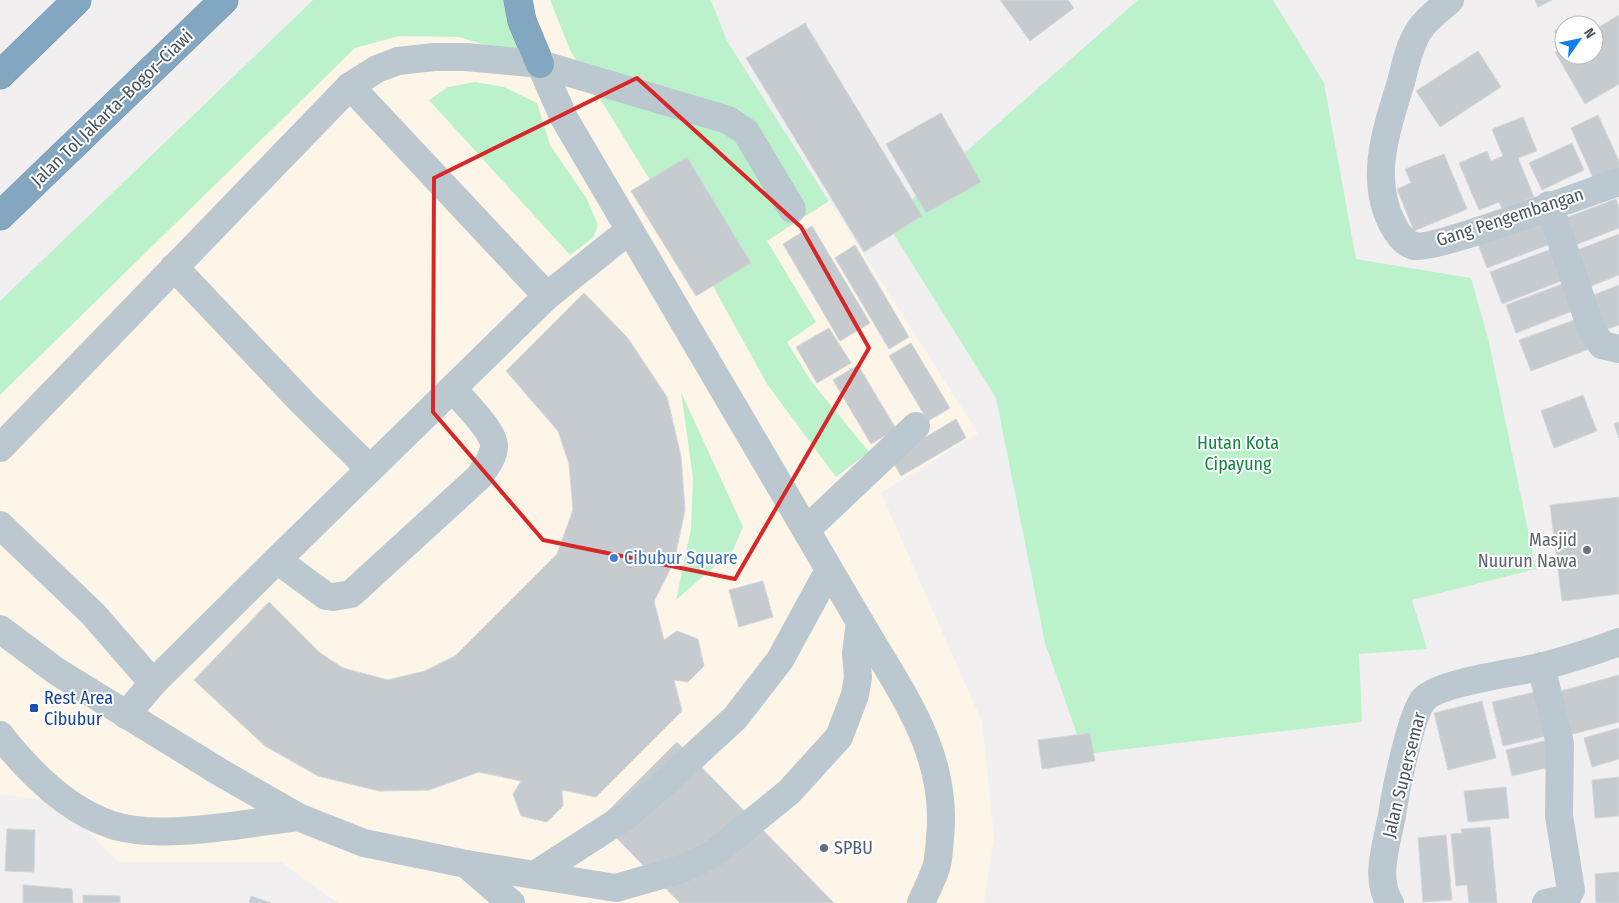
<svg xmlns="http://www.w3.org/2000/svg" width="1619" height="903" font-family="'Fira Sans Condensed',sans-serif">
<rect width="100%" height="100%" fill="#f2eff0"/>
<path fill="#fdf5e8" d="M313,0H711L727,41L978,433L881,493L982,722L994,836L984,903H338L281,862H118L59,802L0,794V301Z"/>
<g fill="#bbf2cc">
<path d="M313,0H504L520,55L458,37L399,36L355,48L0,395V301Z"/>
<path d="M550,0H711L727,41L829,201L767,241L816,322L787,342L811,381L869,452L836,477L767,384L693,250L570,50Z"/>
<path d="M1138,0H1273L1324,83L1356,259L1471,278L1489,342L1536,569L1412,600L1427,649L1359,654L1362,722L1084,754L1045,643L996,398L886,222Z"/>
<path d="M475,82L504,87L537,103L550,145L587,199L598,225L593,238L570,255L429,100L448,87Z"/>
<path d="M681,392L743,527L733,550L676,600L691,529L693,478Z"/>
</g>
<g fill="#c6cbcf" stroke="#d3d6db">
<path d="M1000,0H1068L1074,8L1030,41Z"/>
<path d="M1535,0H1552L1538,7Z"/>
<path d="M1619,15V84L1585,104L1555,52L1564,47V55H1594V30Z"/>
<path d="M1575,19L1578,25H1564Z"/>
<path d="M805,23L922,216L864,252L746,58Z"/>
<path d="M1564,25V47L1554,31Z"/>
<path d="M1478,51L1501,87L1440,127L1416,91Z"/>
<path d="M941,113L981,182L926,213L886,144Z"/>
<path d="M1598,115L1619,161V169L1594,180L1571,128Z"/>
<path d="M1523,117L1537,151L1518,158L1534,197L1502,209L1499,202L1479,210L1459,163L1487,151L1491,161L1503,156L1492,129Z"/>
<path d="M1572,143L1584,170L1542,190L1529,163Z"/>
<path d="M1444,154L1467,209L1414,231L1397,189L1411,183L1405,169Z"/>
<path d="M687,157L751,263L696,296L631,191Z"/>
<path d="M1616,199L1619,207V228L1570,247L1560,220Z"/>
<path d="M1543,217L1553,243L1487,268L1477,241Z"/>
<path d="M812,226L870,323L840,341L783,244Z"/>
<path d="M1619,234V275L1586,288L1572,252Z"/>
<path d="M855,245L909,337L889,349L835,258Z"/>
<path d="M1554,248L1566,279L1502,304L1490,272Z"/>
<path d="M1565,283L1575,310L1516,333L1506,305Z"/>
<path d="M1619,285V325L1604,330L1591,296Z"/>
<path d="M584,293L627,337L667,397L681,456L685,510L674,562L654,601L664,640L677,631L698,639L704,666L688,682L674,680L682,711L596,797L562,790L563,806L547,822L521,816L513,794L521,781L479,772L429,790L379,791L318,776L265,746L194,680L269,602L320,653L343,668L388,680L425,671L455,656L557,554L573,510L569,464L558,431L506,371Z"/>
<path d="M1580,318L1592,348L1531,371L1519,340Z"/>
<path d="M829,328L851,363L817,383L796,347Z"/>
<path d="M911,343L950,408L928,421L889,356Z"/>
<path d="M858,365L896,429L871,444L833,380Z"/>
<path d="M1583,395L1597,431L1554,448L1541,411Z"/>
<path d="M956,419L966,438L901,476L891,458Z"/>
<path d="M1619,422V438L1614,424Z"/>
<path d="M1619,497V594L1562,601L1550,505Z"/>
<path d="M763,581L773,617L739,627L729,590Z"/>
<path d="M1619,675V722L1569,735L1557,692Z"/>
<path d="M1544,690L1555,734L1503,746L1492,702Z"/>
<path d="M1482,701L1496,758L1448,770L1434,713Z"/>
<path d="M1619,728V759L1592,767L1584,738Z"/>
<path d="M1090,733L1095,761L1042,769L1038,740Z"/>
<path d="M1552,739L1558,765L1512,776L1506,750Z"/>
<path d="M677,742L834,903H680L599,820Z"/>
<path d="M1619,777V816L1595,818L1592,780Z"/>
<path d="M1506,787L1509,818L1468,822L1464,791Z"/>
<path d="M1490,827L1497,903H1469L1467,885L1456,886L1451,834L1462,833L1461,829Z"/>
<path d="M7,829L35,830L34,872L5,871Z"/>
<path d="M1446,835L1452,900L1423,902L1418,838Z"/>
<path d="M1619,872V903H1596L1595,874Z"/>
<path d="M23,885L72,889L73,903H23Z"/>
<path d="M83,895L120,896V903H83Z"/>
<path d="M251,896L271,903H249Z"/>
</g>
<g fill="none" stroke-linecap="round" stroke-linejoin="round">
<g stroke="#6f92ad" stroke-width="29">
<g id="highway">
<path d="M518,0L522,21L540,64"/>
<path d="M0,75L77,0"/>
<path d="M0,216L224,0"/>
</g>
</g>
<g stroke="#bcc8cf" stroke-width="28">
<path d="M1450,0C1440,9 1425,20 1418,32C1409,47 1405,66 1401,82C1387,128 1368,179 1393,225C1397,233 1404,243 1414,246C1434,251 1588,192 1619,182"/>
<path d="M350,86L547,296"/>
<path d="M1549,205L1592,331L1602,345L1619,349"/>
<path d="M174,267L303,403L369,468"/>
<path d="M0,448L350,86L377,69L398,61L434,57H466L540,64L728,120L746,132L792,209"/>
<path d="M0,525L93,614L153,683"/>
<path d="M806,530L916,426"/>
<path d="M277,560L326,596L333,597L351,594L479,477C485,468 494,457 494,446C494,431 463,401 453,389"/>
<path d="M860,622C900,691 949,753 940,838C939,847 939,859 936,868C932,880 926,891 921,903"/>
<path d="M0,629L56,671L218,771L298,817L364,843L466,864L616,888L682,869L713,854L789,792L839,737L855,695L858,677L856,653L860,622L564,118L540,64"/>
<path d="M1541,666L1560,744L1559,816L1571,890L1566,899L1546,903"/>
<path d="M126,715L153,683L277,560L547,296L617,240"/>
<path d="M0,735C29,772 66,810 112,825C160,841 247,823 298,817"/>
<path d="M466,864L511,903"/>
<path d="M536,874L626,816L671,777L735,718L780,660L829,570"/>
<path d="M1390,903C1374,878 1387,843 1392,815C1395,794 1411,713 1424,699C1440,682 1514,673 1540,667C1566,660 1593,652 1619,642"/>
</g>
<use href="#highway" stroke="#84a7c1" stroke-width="28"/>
</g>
<path fill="none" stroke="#d62828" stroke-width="4" stroke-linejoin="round" d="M637,78L801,227L869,348L735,579L543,540L433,412L434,178Z"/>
<circle fill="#6b7280" stroke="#fff" stroke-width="2" cx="1587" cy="550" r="5"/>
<circle fill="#3f7fe0" stroke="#fff" stroke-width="2" cx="614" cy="558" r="5"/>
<rect fill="#1a4fb4" stroke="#fff" stroke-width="2" x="29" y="703" width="10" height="10" rx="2.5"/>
<circle fill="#5c6f8a" stroke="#fff" stroke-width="2" cx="824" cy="848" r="5"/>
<g text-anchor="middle" stroke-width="4" stroke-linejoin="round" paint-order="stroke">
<g font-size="18" fill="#46555e" stroke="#fff">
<text transform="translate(112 108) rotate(-44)" y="6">Jalan Tol Jakarta–Bogor–Ciawi</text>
<text transform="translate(1510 217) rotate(-18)" y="6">Gang Pengembangan</text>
<text transform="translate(1404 775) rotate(-76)" y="6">Jalan Supersemar</text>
</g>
<g font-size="18" fill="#118542" stroke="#fff">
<text x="1238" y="449">Hutan Kota<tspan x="1238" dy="21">Cipayung</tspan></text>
</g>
<g font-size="18" fill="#5b616d" stroke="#fff" text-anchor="end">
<text x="1577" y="546">Masjid<tspan x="1577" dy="21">Nuurun Nawa</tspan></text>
</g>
<g font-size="18" fill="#366cbe" stroke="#fff" text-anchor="start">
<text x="624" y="564">Cibubur Square</text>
</g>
<g font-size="18" fill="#164399" stroke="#fff" text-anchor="start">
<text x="44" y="704">Rest Area<tspan x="44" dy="21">Cibubur</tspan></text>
</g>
<g font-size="18" fill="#4e5e75" stroke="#fff" text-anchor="start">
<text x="834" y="854">SPBU</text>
</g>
</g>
<g transform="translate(1579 40) rotate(57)"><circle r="24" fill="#ffffff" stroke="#b5bbbf"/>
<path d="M0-4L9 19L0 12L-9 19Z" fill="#0e81ee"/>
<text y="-8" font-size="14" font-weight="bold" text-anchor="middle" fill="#46555e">N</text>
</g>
</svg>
